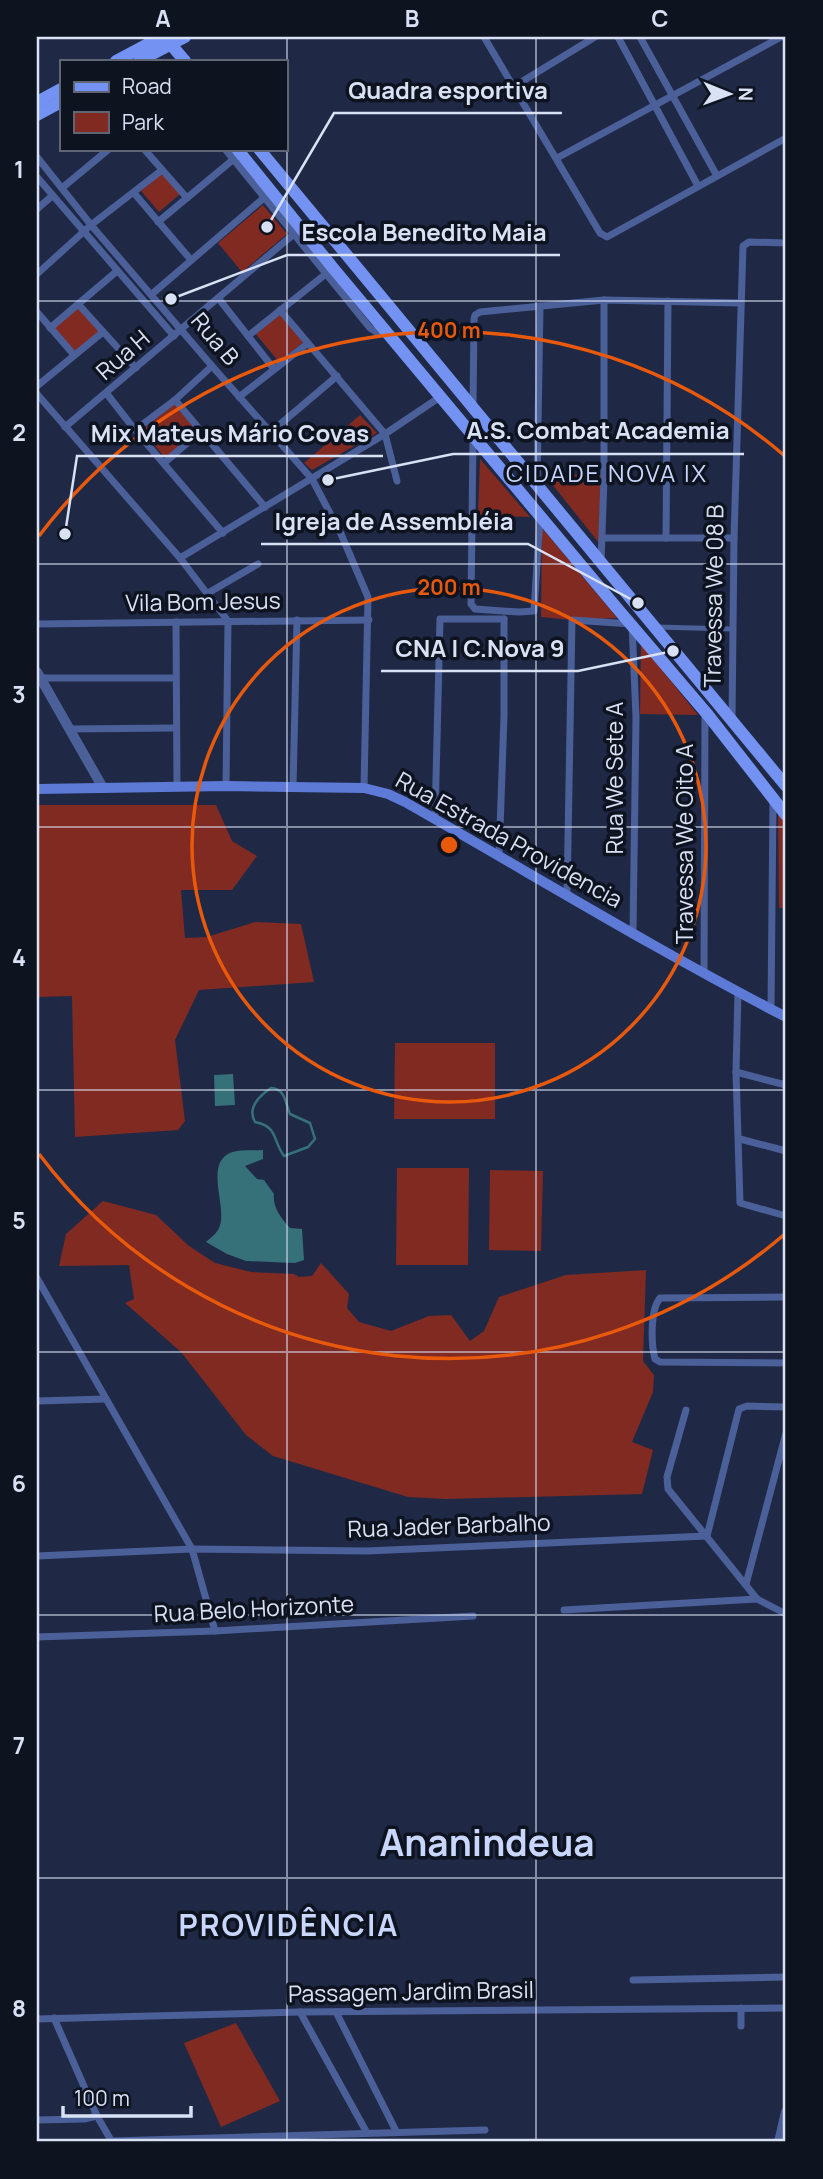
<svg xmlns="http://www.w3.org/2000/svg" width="823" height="2179" font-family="Manrope,sans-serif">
<rect width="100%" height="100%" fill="#1f2946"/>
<g fill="#802a22">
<path d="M162,173L180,194L159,212L141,191Z"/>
<path d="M263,205L287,234L242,272L218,243Z"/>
<path d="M80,301L104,329L76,354L51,326Z"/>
<path d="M283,310L307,339L279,362L255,333Z"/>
<path d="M174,404L198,432L166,459L142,430Z"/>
<path d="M360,415L377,433L312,470L304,463Z"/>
<path d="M480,459L530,517L478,515Z"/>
<path d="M544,474L601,475L599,543Z"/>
<path d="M542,528L617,618L572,620L541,617Z"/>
<path d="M641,644L698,715L640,714Z"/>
<path d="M37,805H216L232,841L257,856L232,890H181L185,938L207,937L255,922L301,924L314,982L199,990L175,1040L185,1121L178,1130L75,1137L72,996L37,997Z"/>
<path d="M778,813L786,821V908H779Z"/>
<path d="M395,1043H495V1119H394Z"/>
<path d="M397,1168H469L468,1265H396Z"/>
<path d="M490,1170L543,1171L541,1251L489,1250Z"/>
<path d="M103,1201L156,1215L189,1246L215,1263L251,1272L294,1274L299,1277L312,1276L321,1263L349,1294L347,1308L359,1322L391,1331L429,1316L451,1315L470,1341L484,1331L499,1297L566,1275L646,1270L643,1361L654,1375L653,1392L632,1442L653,1450L642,1494L446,1499L408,1497L273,1456L246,1435L181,1352L125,1303L134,1299L129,1265L59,1266L66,1234Z"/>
<path d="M236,2023L280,2101L221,2127L184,2043Z"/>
</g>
<g fill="#367079">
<path d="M233,1074L235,1105L215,1106L214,1075Z"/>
<path d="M263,1150V1159L245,1166L257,1179L264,1180L274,1194C272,1207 282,1219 290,1228L302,1229L304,1260L295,1263L246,1261L227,1254L206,1242C210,1238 215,1235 218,1230C230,1211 203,1165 230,1153C239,1149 253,1151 263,1150Z"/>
</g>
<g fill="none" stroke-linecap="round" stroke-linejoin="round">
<path stroke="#367079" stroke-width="2.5" d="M271,1088C286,1089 285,1103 290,1114L310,1123L315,1139L308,1147L284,1156C272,1140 279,1127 255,1122C247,1108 259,1096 271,1088Z"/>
<path stroke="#4b5f99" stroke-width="5" d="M656,627L732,629"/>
<g stroke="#4b5f99" stroke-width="7">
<path d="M484,37L600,233L607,237L786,138"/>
<path d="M618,37L698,186"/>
<path d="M640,37L717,176"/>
<path d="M513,87L595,37"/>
<path d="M144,149L187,198"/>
<path d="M225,149L370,328L378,333L385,331"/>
<path d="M37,157L91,225L212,366L312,479L341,534L368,597L364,788"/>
<path d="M557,158L781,37"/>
<path d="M37,177L174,336"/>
<path d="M62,188L109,149"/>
<path d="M134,193L191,260"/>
<path d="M37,209L52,196"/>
<path d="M158,222L235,158"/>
<path d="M37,274L91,225L162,170"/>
<path d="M152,294L265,197"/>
<path d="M219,299L274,369"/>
<path d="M79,305L136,368"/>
<path d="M280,310L385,434L397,481"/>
<path d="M37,312L74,355"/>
<path d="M50,328L117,271"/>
<path d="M248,336L327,273"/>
<path d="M37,386L103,332"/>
<path d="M37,394L180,558L228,621"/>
<path d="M107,394L135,430L223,533"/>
<path d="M239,397L307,344"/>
<path d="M175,400L265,507"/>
<path d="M473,407L474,319L475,315L480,312L604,300L741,303"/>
<path d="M65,427L301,228"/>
<path d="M135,430L175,400L212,366"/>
<path d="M271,432L337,376"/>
<path d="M473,437L471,604L475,609L519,612L534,611L540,517"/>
<path d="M164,463L201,431"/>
<path d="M537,486L540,306"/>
<path d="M602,538H734"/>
<path d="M666,538L668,301"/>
<path d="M180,558L385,434L440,397"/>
<path d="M601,562L604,478V300"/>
<path d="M208,593L258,564"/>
<path d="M176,622L177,786"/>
<path d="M37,624L369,620"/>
<path d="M40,678H175"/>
<path d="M732,720L734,538L743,246L749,242L786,243"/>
<path d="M70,729L176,728"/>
<path d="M226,786L228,621"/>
<path d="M293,787L297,620"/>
<path d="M435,819L440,619H504"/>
<path d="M499,857L504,716V619"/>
<path d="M567,895L572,620L632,624L636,717L633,933"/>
<path d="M704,973L705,718L708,715"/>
<path d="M738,992L736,1072L740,1203L786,1216"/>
<path d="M771,1009L773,802"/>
<path d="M736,1072L786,1085"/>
<path d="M740,1139L786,1151"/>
<path d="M37,1278L192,1549L215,1631"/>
<path d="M786,1297L660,1298C650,1310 651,1344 655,1359L660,1362L786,1363"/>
<path d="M37,1401L106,1399"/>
<path d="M686,1410L667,1477L668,1489L757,1599L786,1614"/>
<path d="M37,1556L192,1549L367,1551L707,1536L739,1409L747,1406L786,1407"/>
<path d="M746,1584L786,1433"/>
<path d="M564,1610L757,1599"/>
<path d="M37,1637L215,1631L473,1616"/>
<path d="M633,1980L786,1977"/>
<path d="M741,2008V2026"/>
<path d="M300,2012L367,2133"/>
<path d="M336,2012L396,2131"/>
<path d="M54,2018L97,2116L112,2142"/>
<path d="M37,2019L300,2012L786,2008"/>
<path d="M37,2120L84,2119L97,2116"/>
<path d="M112,2141L485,2130"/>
</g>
<g stroke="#4b5f99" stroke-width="10">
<path d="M37,672L103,788"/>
<path d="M779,2142L786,2112"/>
</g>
<path stroke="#5d7ad7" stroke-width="10" d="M37,789L226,786L364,788L388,794L405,802C532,874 656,950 786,1017"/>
<g stroke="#7392f2" stroke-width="12">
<path d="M167,40L185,61"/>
<path d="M116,61L161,37"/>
<path d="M139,61L185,37"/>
<path d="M37,102L61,89"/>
<path d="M37,115L61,102"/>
<path d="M237,149L333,268L616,607L708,715L786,815"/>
<path d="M259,149L786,786"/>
</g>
</g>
<path fill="none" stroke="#d9e1f4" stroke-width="2" stroke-opacity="0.55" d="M287,37V2142M536,37V2142M37,301H786M37,564H786M37,827H786M37,1090H786M37,1352H786M37,1615H786M37,1878H786"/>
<g fill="none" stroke="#e8590c" stroke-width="3.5">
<circle cx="449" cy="845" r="257"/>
<path d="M786 1233A514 514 0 0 1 39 1154M39 536A514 514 0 0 1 786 457"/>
</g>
<g text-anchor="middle" stroke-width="7" stroke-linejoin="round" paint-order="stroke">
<g font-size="23" fill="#d9e1f4" stroke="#0e1320">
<text transform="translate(215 339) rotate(50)" y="8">Rua B</text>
<text transform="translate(123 355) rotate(-41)" y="8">Rua H</text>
<text transform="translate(714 596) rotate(-89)" y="8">Travessa We 08 B</text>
<text transform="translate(203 602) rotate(-1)" y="8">Vila Bom Jesus</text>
<text transform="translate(615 778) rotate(-90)" y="8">Rua We Sete A</text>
<text transform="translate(509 840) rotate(29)" y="8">Rua Estrada Providencia</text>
<text transform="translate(685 844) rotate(-90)" y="8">Travessa We Oito A</text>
<text transform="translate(449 1526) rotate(-2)" y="8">Rua Jader Barbalho</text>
<text transform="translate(254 1609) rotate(-3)" y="8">Rua Belo Horizonte</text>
<text transform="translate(411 1992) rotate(-1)" y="8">Passagem Jardim Brasil</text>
</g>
<g font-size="24" letter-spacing="2" fill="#c9d7fe" stroke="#0e1320">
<text x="607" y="482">CIDADE NOVA IX</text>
</g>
<g font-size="30" font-weight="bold" letter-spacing="2" fill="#c9d7fe" stroke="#0e1320">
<text x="289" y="1936">PROVIDÊNCIA</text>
</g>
<g font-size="37" font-weight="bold" fill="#c9d7fe" stroke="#0e1320">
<text x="487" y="1856">Ananindeua</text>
</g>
</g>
<circle cx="449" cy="845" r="10" fill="#e8590c" stroke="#0e1320" stroke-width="3.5"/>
<g font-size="21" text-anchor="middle" font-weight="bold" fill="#e8590c" stroke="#0e1320" stroke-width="7" stroke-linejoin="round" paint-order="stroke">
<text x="449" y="338">400 m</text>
<text x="449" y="595">200 m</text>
</g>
<path fill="none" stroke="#d9e1f4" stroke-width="2.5" d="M267 227L334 113H562M171 299L287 255H560M328 480L453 454H744M65 534L77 456H383M638 603L528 544H261M673 651L578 671H381"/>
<g fill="#d9e1f4" stroke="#0e1320" stroke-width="2.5">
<circle cx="267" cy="227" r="7"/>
<circle cx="171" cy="299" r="7"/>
<circle cx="328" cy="480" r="7"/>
<circle cx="65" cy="534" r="7"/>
<circle cx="638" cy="603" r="7"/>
<circle cx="673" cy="651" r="7"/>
</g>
<g font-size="24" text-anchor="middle" font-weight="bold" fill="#d9e1f4" stroke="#0e1320" stroke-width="7" stroke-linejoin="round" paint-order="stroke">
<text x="448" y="99">Quadra esportiva</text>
<text x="424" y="241">Escola Benedito Maia</text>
<text x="598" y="439">A.S. Combat Academia</text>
<text x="230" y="442">Mix Mateus Mário Covas</text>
<text x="394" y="530">Igreja de Assembléia</text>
<text x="480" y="657">CNA | C.Nova 9</text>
</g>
<rect width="823" height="2179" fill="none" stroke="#0e1320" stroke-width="77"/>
<rect x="60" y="60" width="228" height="91" fill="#0e1320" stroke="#5f6575" stroke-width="2"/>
<rect x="74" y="82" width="35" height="10" fill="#7392f2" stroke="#5f6575" stroke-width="2"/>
<text x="122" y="94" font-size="21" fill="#d9e1f4">Road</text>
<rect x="74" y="112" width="35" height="21" fill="#802a22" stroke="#5f6575" stroke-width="2"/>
<text x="122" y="130" font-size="21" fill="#d9e1f4">Park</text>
<g transform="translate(729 94) rotate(91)" stroke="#0e1320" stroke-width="5" paint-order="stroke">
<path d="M0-5L12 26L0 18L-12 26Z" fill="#d9e1f4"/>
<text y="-10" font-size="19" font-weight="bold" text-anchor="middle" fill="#d9e1f4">N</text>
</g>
<path d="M63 2106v10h128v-10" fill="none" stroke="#d9e1f4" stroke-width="3.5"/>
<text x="74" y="2106" font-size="21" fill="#d9e1f4" stroke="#0e1320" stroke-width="5" paint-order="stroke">100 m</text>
<rect x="38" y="38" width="746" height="2102" fill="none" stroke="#d9e1f4" stroke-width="2.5"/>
<g font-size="23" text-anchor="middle" font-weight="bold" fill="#d9e1f4">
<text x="163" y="27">A</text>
<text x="412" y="27">B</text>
<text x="660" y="27">C</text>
<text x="19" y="178">1</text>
<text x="19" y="441">2</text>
<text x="19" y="703">3</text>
<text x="19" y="966">4</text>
<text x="19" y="1229">5</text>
<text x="19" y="1492">6</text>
<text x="19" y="1754">7</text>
<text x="19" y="2017">8</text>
</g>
</svg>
